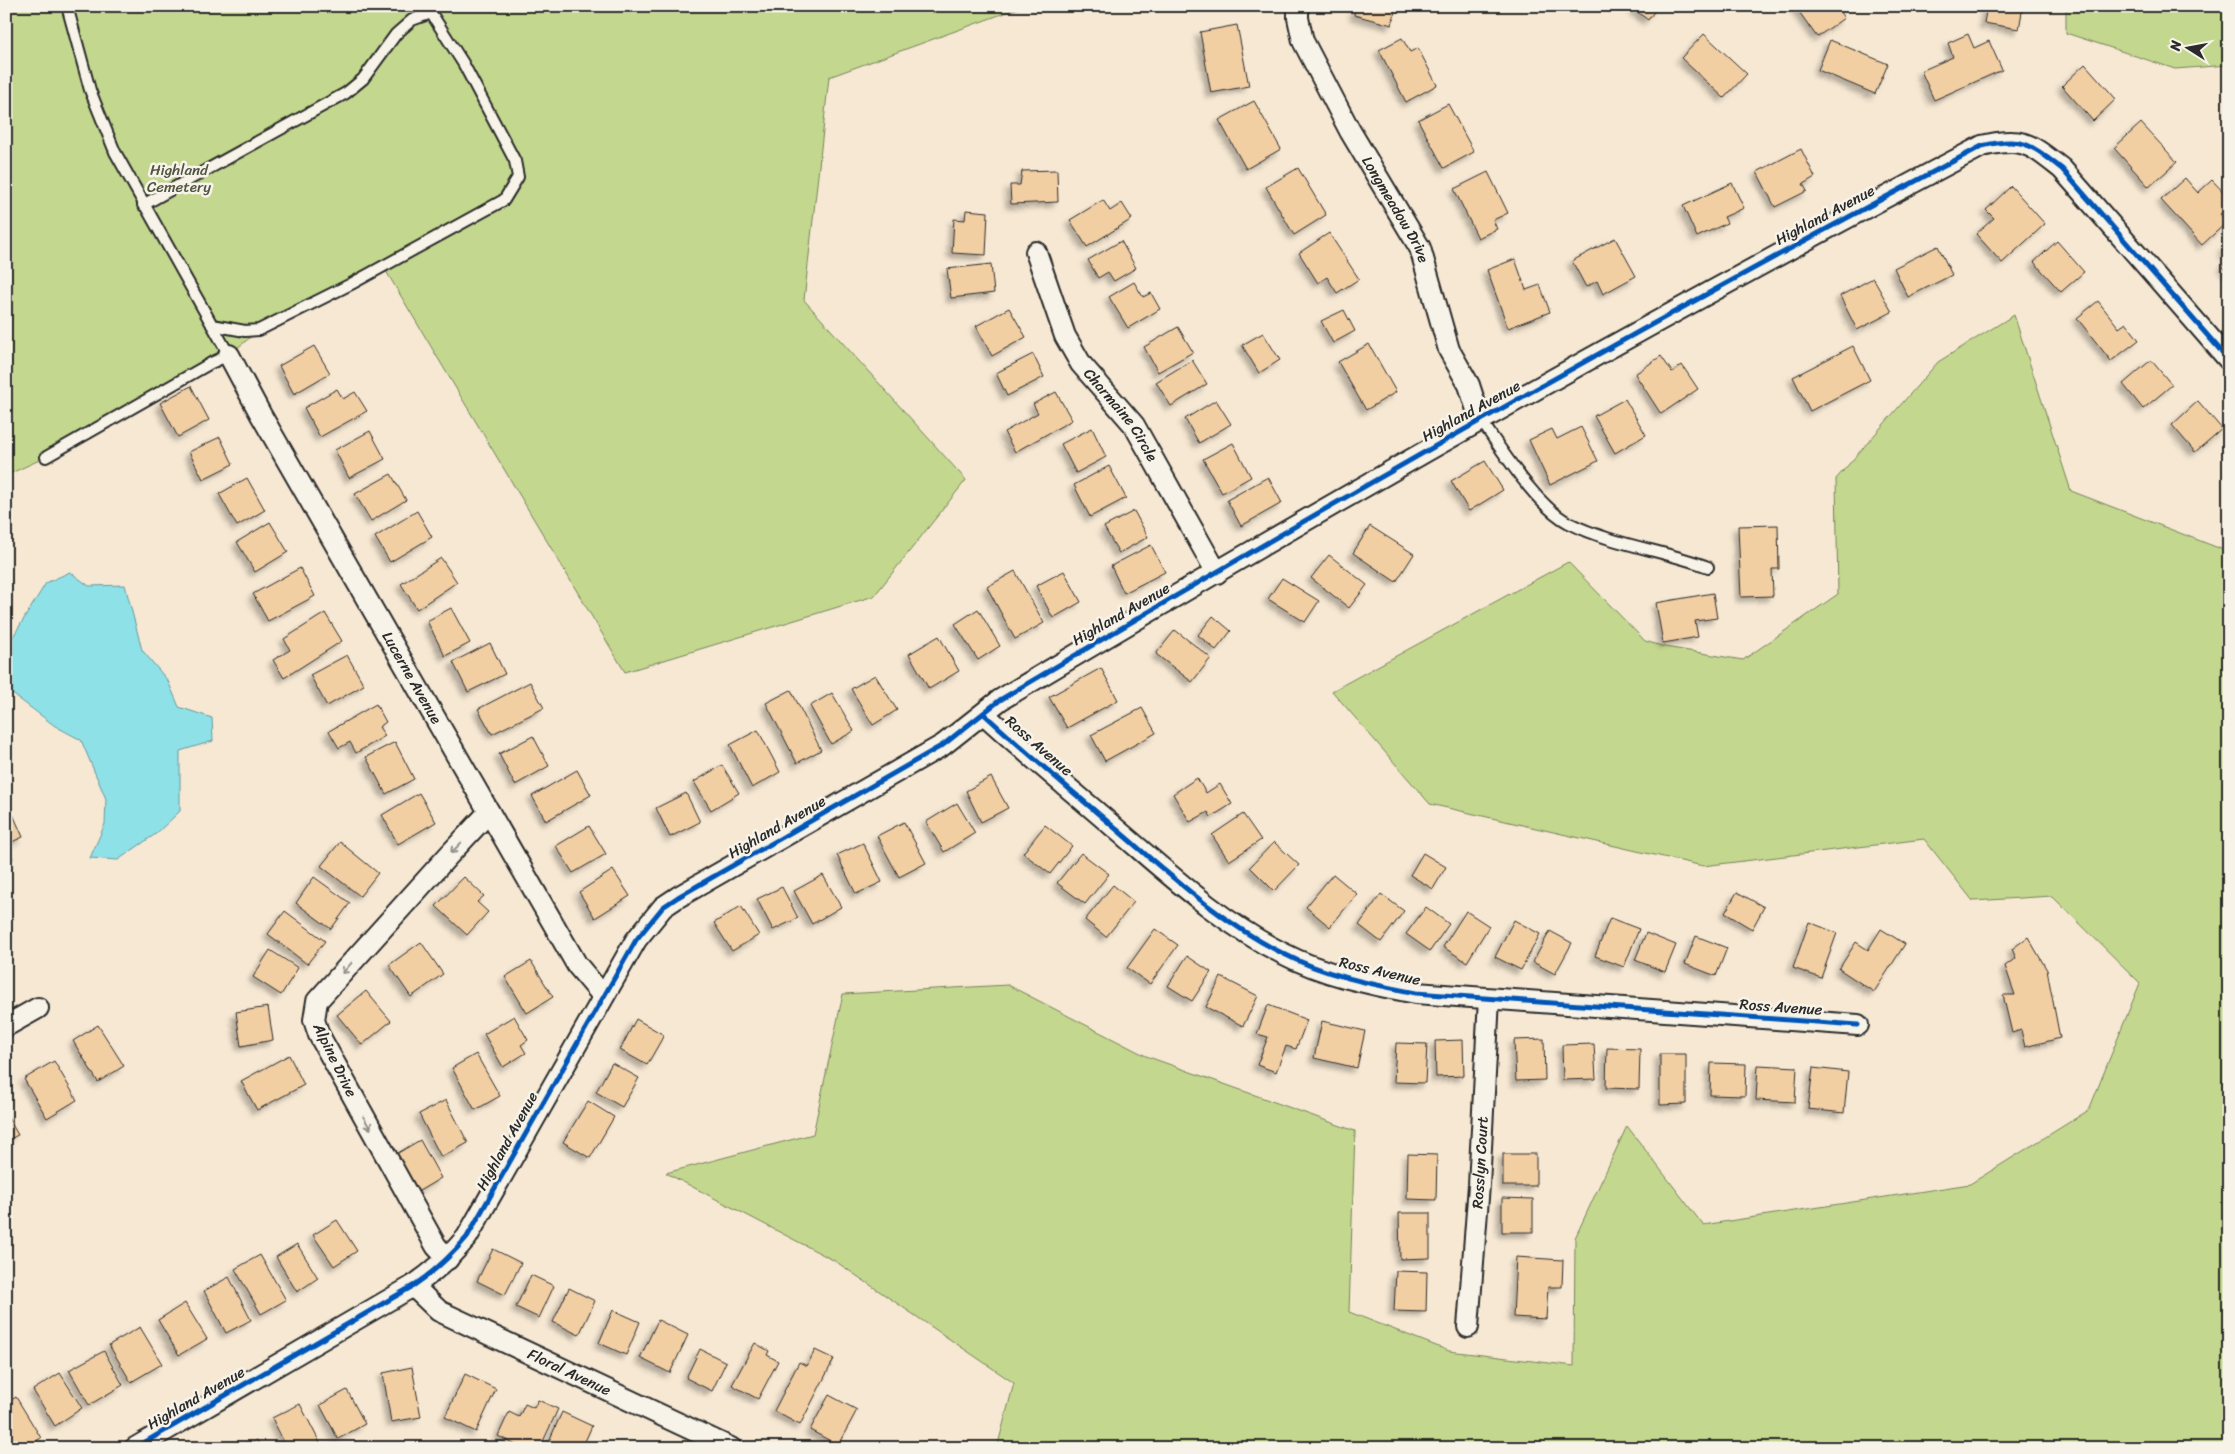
<svg xmlns="http://www.w3.org/2000/svg" width="2235" height="1454" font-family="Sriracha,sans-serif">
<defs>
<filter id="shadow"><feDropShadow dx="-4.5" dy="4.5" stdDeviation="2.5" flood-color="#0004"/></filter>
</defs>
<rect width="100%" height="100%" fill="#f6e8d3"/>
<filter id="ink" filterUnits="userSpaceOnUse"><feTurbulence type="fractalNoise" baseFrequency=".02" numOctaves="2"/><feDisplacementMap in="SourceGraphic" scale="10" xChannelSelector="R" yChannelSelector="G"/><feConvolveMatrix kernelMatrix="1 2 1 2 8 2 1 2 1" color-interpolation-filters="sRGB"/></filter>
<g filter="url(#ink)">
<g fill="#c3d88e" stroke="#77825c">
<path d="M6,6H1024L829,77L804,300L966,480L874,596L625,672L383,266L259,330L229,355L46,457L7,475Z"/>
<path d="M2066,6H2229V65L2175,69L2066,33Z"/>
<path d="M2014,315L2071,491L2229,552L2226,632L2229,633V1448H997L1014,1383L835,1261L666,1173L813,1134L843,994L1008,985L1146,1056L1355,1131L1349,1312L1449,1351L1574,1366L1575,1238L1627,1126L1703,1225L1970,1184L2089,1110L2140,983L2052,896L1973,901L1924,839L1703,866L1430,804L1332,691L1568,562L1645,641L1665,647L1743,660L1838,594L1836,479L1938,362Z"/>
</g>
<path fill="#8fe1e8" stroke="#67989c" d="M70,572L89,586L125,585L142,650L168,681L179,707L212,718L213,741L180,751V811L157,833L118,860L90,858L105,824L106,799L81,740L55,726L6,689V648L46,583Z"/>
<g fill="#f2cea3" stroke="#2b2b2b" filter="url(#shadow)">
<path d="M1356,6H1396L1392,25L1354,15Z"/>
<path d="M1630,6H1658L1648,20Z"/>
<path d="M1795,6H1836L1844,18L1817,37Z"/>
<path d="M1987,6H2023L2019,29L1984,23Z"/>
<path d="M1237,25L1249,86L1211,93L1200,32Z"/>
<path d="M1704,34L1747,74L1724,98L1681,58Z"/>
<path d="M1968,34L1974,48L1989,41L2002,70L1934,100L1921,71L1953,57L1948,43Z"/>
<path d="M1402,38L1410,52L1418,48L1437,85L1406,102L1379,50Z"/>
<path d="M1830,40L1888,64L1875,94L1818,70Z"/>
<path d="M2085,64L2116,99L2093,121L2062,86Z"/>
<path d="M1254,101L1281,149L1246,169L1219,120Z"/>
<path d="M1448,104L1474,152L1444,168L1418,120Z"/>
<path d="M2141,123L2177,162L2149,187L2114,148Z"/>
<path d="M1801,149L1815,177L1803,184L1807,191L1775,207L1757,172Z"/>
<path d="M1298,168L1326,215L1294,235L1266,187Z"/>
<path d="M1057,170L1058,202L1011,204L1010,185H1020L1022,171Z"/>
<path d="M1488,172L1508,213L1493,220L1497,229L1478,238L1454,189Z"/>
<path d="M2185,178L2198,193L2212,180L2229,198V206L2220,214L2227,222L2202,245L2161,200Z"/>
<path d="M1732,183L1744,208L1724,217L1727,223L1697,237L1683,206Z"/>
<path d="M2011,186L2045,224L2002,263L1976,234L1994,218L1986,210Z"/>
<path d="M1103,200L1110,211L1122,203L1132,219L1087,247L1070,220Z"/>
<path d="M966,210L988,212L986,255L952,253L954,219L965,220Z"/>
<path d="M1329,233L1359,279L1337,293L1327,277L1318,283L1299,253Z"/>
<path d="M1615,238L1636,276L1603,294L1597,281L1586,287L1572,261Z"/>
<path d="M1121,241L1136,268L1114,281L1108,272L1098,278L1088,260Z"/>
<path d="M2057,241L2084,272L2061,292L2034,262Z"/>
<path d="M2229,243V256L2222,250Z"/>
<path d="M1938,246L1952,275L1908,297L1894,268Z"/>
<path d="M2229,258V273L2223,267Z"/>
<path d="M1515,259L1526,290L1540,285L1550,312L1508,328L1487,270Z"/>
<path d="M991,264L994,293L951,298L947,269Z"/>
<path d="M1873,278L1892,312L1857,330L1840,296Z"/>
<path d="M1134,282L1143,297L1151,293L1160,309L1128,328L1109,297Z"/>
<path d="M2098,301L2119,328L2126,323L2139,340L2111,361L2077,318Z"/>
<path d="M1009,308L1026,337L992,356L976,326Z"/>
<path d="M1344,310L1355,331L1333,343L1321,321Z"/>
<path d="M1178,327L1193,352L1158,372L1144,347Z"/>
<path d="M1263,333L1280,360L1259,373L1242,345Z"/>
<path d="M1369,344L1396,392L1366,410L1338,362Z"/>
<path d="M314,346L330,373L294,394L279,366Z"/>
<path d="M1853,346L1870,380L1810,411L1793,377Z"/>
<path d="M1033,354L1044,377L1007,396L996,373Z"/>
<path d="M1661,356L1672,372L1682,365L1698,389L1661,414L1635,374Z"/>
<path d="M1192,360L1207,384L1171,406L1156,382Z"/>
<path d="M2151,360L2172,385L2143,409L2123,384Z"/>
<path d="M191,386L209,420L178,437L160,403Z"/>
<path d="M337,389L343,399L355,392L367,411L320,437L304,408Z"/>
<path d="M1056,392L1072,420L1015,452L1004,432L1038,413L1033,404Z"/>
<path d="M1625,399L1646,435L1615,453L1594,416Z"/>
<path d="M1216,400L1231,424L1199,443L1185,419Z"/>
<path d="M2198,401L2222,429L2195,452L2172,425Z"/>
<path d="M1581,427L1598,461L1550,485L1529,440L1552,429L1557,439Z"/>
<path d="M1092,428L1106,457L1076,473L1061,444Z"/>
<path d="M370,431L385,459L349,478L335,450Z"/>
<path d="M220,437L233,464L203,479L189,452Z"/>
<path d="M1233,443L1251,477L1222,493L1203,459Z"/>
<path d="M1485,461L1503,490L1469,511L1451,481Z"/>
<path d="M1109,466L1126,498L1090,517L1074,485Z"/>
<path d="M391,474L406,500L371,521L355,494Z"/>
<path d="M1268,477L1282,503L1241,526L1227,500Z"/>
<path d="M247,478L265,510L237,526L219,494Z"/>
<path d="M417,511L432,537L390,562L375,537Z"/>
<path d="M1134,511L1148,537L1119,553L1104,527Z"/>
<path d="M270,522L288,552L255,572L237,542Z"/>
<path d="M1778,525L1779,569H1772L1773,596L1741,597L1738,526Z"/>
<path d="M1370,526L1414,554L1396,582L1353,553Z"/>
<path d="M1151,545L1165,572L1124,593L1111,566Z"/>
<path d="M1329,555L1367,585L1349,608L1311,578Z"/>
<path d="M441,558L457,582L417,609L401,584Z"/>
<path d="M300,568L315,596L268,621L253,594Z"/>
<path d="M1015,571L1044,623L1015,639L987,587Z"/>
<path d="M1064,571L1081,602L1053,618L1036,586Z"/>
<path d="M1282,578L1319,601L1305,622L1268,599Z"/>
<path d="M1713,593L1717,618L1695,621L1698,637L1663,643L1656,603Z"/>
<path d="M451,608L470,643L445,656L427,621Z"/>
<path d="M978,609L1000,646L978,660L955,624Z"/>
<path d="M325,613L342,641L284,678L273,660L290,650L284,639Z"/>
<path d="M1213,616L1231,631L1216,650L1198,635Z"/>
<path d="M1175,630L1211,658L1192,682L1156,654Z"/>
<path d="M939,636L959,671L929,689L909,654Z"/>
<path d="M490,643L505,674L468,692L453,662Z"/>
<path d="M347,655L364,685L327,706L310,675Z"/>
<path d="M1101,668L1118,700L1067,728L1049,697Z"/>
<path d="M875,675L897,710L873,725L851,689Z"/>
<path d="M530,682L544,708L492,734L478,709Z"/>
<path d="M791,690L821,750L797,763L766,703Z"/>
<path d="M832,693L854,731L831,744L810,706Z"/>
<path d="M376,704L386,722L379,727L385,736L356,753L350,742L339,748L329,731Z"/>
<path d="M1142,708L1156,733L1105,761L1091,735Z"/>
<path d="M758,730L780,772L752,788L730,745Z"/>
<path d="M533,736L549,766L515,785L499,754Z"/>
<path d="M395,742L414,779L386,794L366,757Z"/>
<path d="M722,765L739,793L711,810L694,782Z"/>
<path d="M577,770L591,795L546,821L532,796Z"/>
<path d="M991,777L1008,808L981,822L966,791Z"/>
<path d="M1197,778L1206,793L1220,784L1232,804L1211,817L1208,812L1190,822L1173,794Z"/>
<path d="M419,793L436,822L398,844L382,815Z"/>
<path d="M686,793L700,822L670,837L656,808Z"/>
<path d="M957,803L975,833L944,852L926,822Z"/>
<path d="M11,810L23,837L7,844L13,859L6,862V813Z"/>
<path d="M1243,814L1261,840L1229,861L1212,835Z"/>
<path d="M904,822L926,863L899,877L877,836Z"/>
<path d="M1045,825L1072,846L1050,874L1023,853Z"/>
<path d="M589,826L606,854L573,873L556,846Z"/>
<path d="M340,842L378,873L360,896L321,866Z"/>
<path d="M1274,842L1299,865L1274,891L1250,867Z"/>
<path d="M863,843L882,882L856,894L837,855Z"/>
<path d="M1081,853L1109,874L1085,904L1057,883Z"/>
<path d="M1423,853L1446,867L1433,889L1410,875Z"/>
<path d="M613,870L630,896L595,918L579,892Z"/>
<path d="M1333,874L1357,894L1330,927L1306,907Z"/>
<path d="M823,875L841,907L812,924L794,891Z"/>
<path d="M314,877L350,903L331,929L296,903Z"/>
<path d="M464,877L484,896L477,902L488,912L467,935L436,906Z"/>
<path d="M1113,885L1134,902L1106,937L1085,920Z"/>
<path d="M782,887L798,918L773,930L757,899Z"/>
<path d="M1737,892L1764,907L1752,929L1725,913Z"/>
<path d="M1381,894L1404,911L1381,942L1359,925Z"/>
<path d="M741,906L759,935L732,951L714,923Z"/>
<path d="M1426,907L1449,924L1430,951L1406,934Z"/>
<path d="M285,911L325,941L307,964L268,934Z"/>
<path d="M1466,911L1489,926L1467,962L1443,947Z"/>
<path d="M1610,918L1639,929L1624,967L1595,956Z"/>
<path d="M1514,920L1540,934L1521,970L1495,957Z"/>
<path d="M1809,922L1837,933L1821,978L1793,968Z"/>
<path d="M1155,929L1178,945L1150,984L1127,968Z"/>
<path d="M1881,929L1905,944L1874,992L1839,969L1856,942L1868,950Z"/>
<path d="M1550,931L1572,943L1555,974L1533,962Z"/>
<path d="M1646,933L1676,945L1665,972L1635,960Z"/>
<path d="M1696,936L1727,948L1716,976L1685,964Z"/>
<path d="M2028,937L2047,970L2060,1038L2025,1047L2021,1030L2012,1033L2003,995H2015L2005,966L2016,958L2012,949Z"/>
<path d="M421,942L443,974L411,997L389,965Z"/>
<path d="M270,950L298,968L281,995L253,977Z"/>
<path d="M1187,956L1211,972L1192,1001L1168,986Z"/>
<path d="M531,961L553,997L527,1013L505,977Z"/>
<path d="M1221,977L1258,996L1243,1026L1206,1007Z"/>
<path d="M366,991L391,1021L362,1045L337,1015Z"/>
<path d="M1268,1005L1307,1020L1296,1049L1286,1046L1276,1072L1257,1065L1268,1037L1257,1034Z"/>
<path d="M268,1007L273,1040L241,1046L236,1012Z"/>
<path d="M514,1016L528,1040L521,1045L526,1053L503,1067L484,1034Z"/>
<path d="M636,1019L664,1035L647,1065L620,1050Z"/>
<path d="M1322,1021L1365,1031L1357,1068L1314,1058Z"/>
<path d="M98,1025L124,1066L98,1082L73,1041Z"/>
<path d="M1544,1039L1545,1080L1516,1081L1514,1040Z"/>
<path d="M1463,1040L1464,1076L1436,1077L1435,1041Z"/>
<path d="M1396,1043L1427,1044L1425,1083L1394,1082Z"/>
<path d="M1594,1044L1596,1079L1563,1080L1562,1045Z"/>
<path d="M1607,1048L1640,1049L1639,1089L1606,1088Z"/>
<path d="M476,1054L500,1096L475,1110L452,1068Z"/>
<path d="M1660,1054H1686V1104L1660,1105Z"/>
<path d="M289,1055L304,1085L257,1110L241,1081Z"/>
<path d="M54,1061L77,1100L47,1118L24,1079Z"/>
<path d="M612,1063L639,1078L622,1107L596,1092Z"/>
<path d="M1711,1063L1746,1064L1745,1096L1710,1095Z"/>
<path d="M1758,1065L1797,1067L1795,1102L1756,1100Z"/>
<path d="M1813,1068L1848,1072L1844,1113L1808,1109Z"/>
<path d="M446,1100L468,1143L441,1157L419,1114Z"/>
<path d="M588,1101L614,1117L590,1158L563,1142Z"/>
<path d="M6,1114L18,1135L6,1141Z"/>
<path d="M420,1140L441,1178L414,1194L393,1156Z"/>
<path d="M1408,1154L1437,1155L1436,1200L1407,1199Z"/>
<rect x="1503" y="1154" width="33" height="32"/>
<path d="M1502,1198L1533,1199V1232H1502Z"/>
<path d="M1399,1213H1430V1258L1400,1259Z"/>
<path d="M337,1220L357,1251L334,1266L313,1235Z"/>
<path d="M297,1244L318,1278L297,1292L276,1257Z"/>
<path d="M493,1249L521,1263L505,1295L477,1281Z"/>
<path d="M260,1255L286,1300L261,1314L235,1269Z"/>
<path d="M1516,1257L1563,1260L1562,1287H1548L1546,1319L1513,1317Z"/>
<path d="M1396,1271L1427,1272L1426,1312L1394,1311Z"/>
<path d="M531,1275L554,1286L539,1318L516,1307Z"/>
<path d="M229,1277L251,1320L226,1333L204,1291Z"/>
<path d="M569,1288L595,1301L579,1335L553,1322Z"/>
<path d="M185,1303L207,1339L179,1355L158,1320Z"/>
<path d="M613,1310L640,1322L626,1355L599,1343Z"/>
<path d="M658,1320L688,1335L670,1373L640,1358Z"/>
<path d="M140,1327L162,1364L131,1382L109,1345Z"/>
<path d="M755,1343L769,1351L767,1355L778,1361L758,1399L732,1385Z"/>
<path d="M700,1349L726,1362L712,1391L686,1378Z"/>
<path d="M815,1350L834,1359L800,1425L774,1411L799,1362L807,1366Z"/>
<path d="M104,1351L123,1385L89,1405L69,1370Z"/>
<path d="M412,1367L421,1417L391,1422L383,1373Z"/>
<path d="M60,1373L82,1408L55,1426L33,1390Z"/>
<path d="M465,1374L496,1389L476,1432L445,1417Z"/>
<path d="M347,1390L365,1424L338,1439L320,1405Z"/>
<path d="M829,1395L857,1410L838,1445L810,1430Z"/>
<path d="M16,1397L41,1438L25,1448H8L6,1444V1403Z"/>
<path d="M538,1400L558,1409L540,1448H522L498,1436L509,1412L519,1417L525,1404L534,1408Z"/>
<path d="M300,1404L320,1443L311,1448H287L272,1418Z"/>
<path d="M562,1412L592,1426L582,1448H546Z"/>
<path d="M257,1440L261,1448H243Z"/>
</g>
<g fill="none" stroke-linecap="round" stroke-linejoin="round">
<g stroke="#2b2b2b" stroke-width="14">
<g id="service">
<path d="M143,205L346,93L363,79L396,34L412,20L431,13L463,63L515,161L518,177L504,200L351,284L259,330L245,331L212,325"/>
<path d="M1480,419C1502,450 1536,506 1569,523C1613,545 1663,550 1708,567"/>
<path d="M46,457L211,363L229,355L115,152L90,90L67,6"/>
</g>
</g>
<g stroke="#2b2b2b" stroke-width="24">
<g id="minor">
<path id="s1" d="M1298,6V18L1303,41L1350,131L1420,248L1449,350L1469,385L1480,419"/>
<path id="s2" d="M1036,252L1065,336L1081,364L1134,425L1217,573"/>
<path id="s3" d="M229,355L261,415L577,965L603,996"/>
<path d="M984,714C1026,753 1071,790 1115,828C1168,873 1220,922 1282,953C1324,975 1370,984 1416,993L1858,1025"/>
<path d="M6,1026L38,1008"/>
<path d="M448,1259L436,1246L319,1035L314,1020L317,1001L448,856L489,812"/>
<path id="s4" d="M413,1286L439,1311L731,1448"/>
<path id="s5" d="M1468,1327L1479,1185L1489,999"/>
<path d="M135,1448L413,1286C434,1272 451,1256 467,1237L636,940L663,907L678,897L943,745L1000,700C1323,507 1650,321 1982,146C2023,136 2030,144 2062,169L2229,360"/>
</g>
</g>
<use href="#service" stroke="#f7f3e8" stroke-width="10"/>
<use href="#minor" stroke="#f7f3e8" stroke-width="20"/>
<g stroke="#f7f3e8" stroke-width="8">
<g id="cycleway">
<path d="M984,714C1026,753 1071,790 1115,828C1168,873 1220,922 1282,953C1324,975 1370,984 1416,993L1858,1025"/>
<path d="M135,1448L413,1286C434,1272 451,1256 467,1237L636,940L663,907L678,897L943,745L1000,700C1323,507 1650,321 1982,146C2023,136 2030,144 2062,169L2229,360"/>
</g>
</g>
<use href="#cycleway" stroke="#0057b8" stroke-width="5"/>
</g>
<defs><path id="oneway-shaft" d="M-6 0H5M1.5-3L5.5 0L1.5 3" fill="none" stroke-width="1.6" stroke-linecap="round" stroke-linejoin="round" transform="scale(1.25)"/></defs>
<g stroke="#918f8a">
<use href="#oneway-shaft" transform="translate(456 848) rotate(134)"/>
<use href="#oneway-shaft" transform="translate(347 968) rotate(132)"/>
<use href="#oneway-shaft" transform="translate(367 1123) rotate(60)"/>
</g>
</g>
<g text-anchor="middle" stroke-width="5" stroke-linejoin="round" paint-order="stroke">
<g font-size="15" fill="#515644" stroke="#f7f3e8">
<text x="179" y="175">Highland<tspan x="179" dy="17">Cemetery</tspan></text>
</g>
<g font-size="15" fill="#2b2b2b" stroke="#f7f3e8">
<text dy="5" stroke="none"><textPath href="#s1" startOffset="228">Longmeadow Drive</textPath></text>
<text transform="translate(1825 215) rotate(-28)" y="5">Highland Avenue</text>
<text transform="translate(1471 411) rotate(-29)" y="5">Highland Avenue</text>
<text dy="5" stroke="none"><textPath href="#s2" startOffset="186">Charmaine Circle</textPath></text>
<text transform="translate(1121 614) rotate(-30)" y="5">Highland Avenue</text>
<text dy="5" stroke="none"><textPath href="#s3" startOffset="371">Lucerne Avenue</textPath></text>
<text transform="translate(1039 746) rotate(41)" y="5">Ross Avenue</text>
<text transform="translate(777 827) rotate(-30)" y="5">Highland Avenue</text>
<text transform="translate(1380 971) rotate(13)" y="5">Ross Avenue</text>
<text transform="translate(1781 1007) rotate(4)" y="5">Ross Avenue</text>
<text transform="translate(335 1060) rotate(64)" y="5">Alpine Drive</text>
<text transform="translate(507 1141) rotate(-61)" y="5">Highland Avenue</text>
<text dy="5" stroke="none"><textPath href="#s5" startOffset="165">Rosslyn Court</textPath></text>
<text dy="5" stroke="none"><textPath href="#s4" startOffset="180">Floral Avenue</textPath></text>
<text transform="translate(196 1398) rotate(-30)" y="5">Highland Avenue</text>
</g>
</g>
<rect width="2235" height="1454" fill="none" stroke="#f7f3e8" stroke-width="25"/>
<rect x="12" y="12" width="2210" height="1429" fill="none" stroke="#2b2b2b" stroke-width="2" filter="url(#ink)"/>
<g transform="translate(2188 48) rotate(281)" stroke="#f7f3e8" stroke-width="4" paint-order="stroke">
<path d="M0-4L9 19L0 12L-9 19Z" fill="#2b2b2b"/>
<text y="-8" font-size="14" font-weight="bold" text-anchor="middle" fill="#2b2b2b">N</text>
</g>
</svg>
